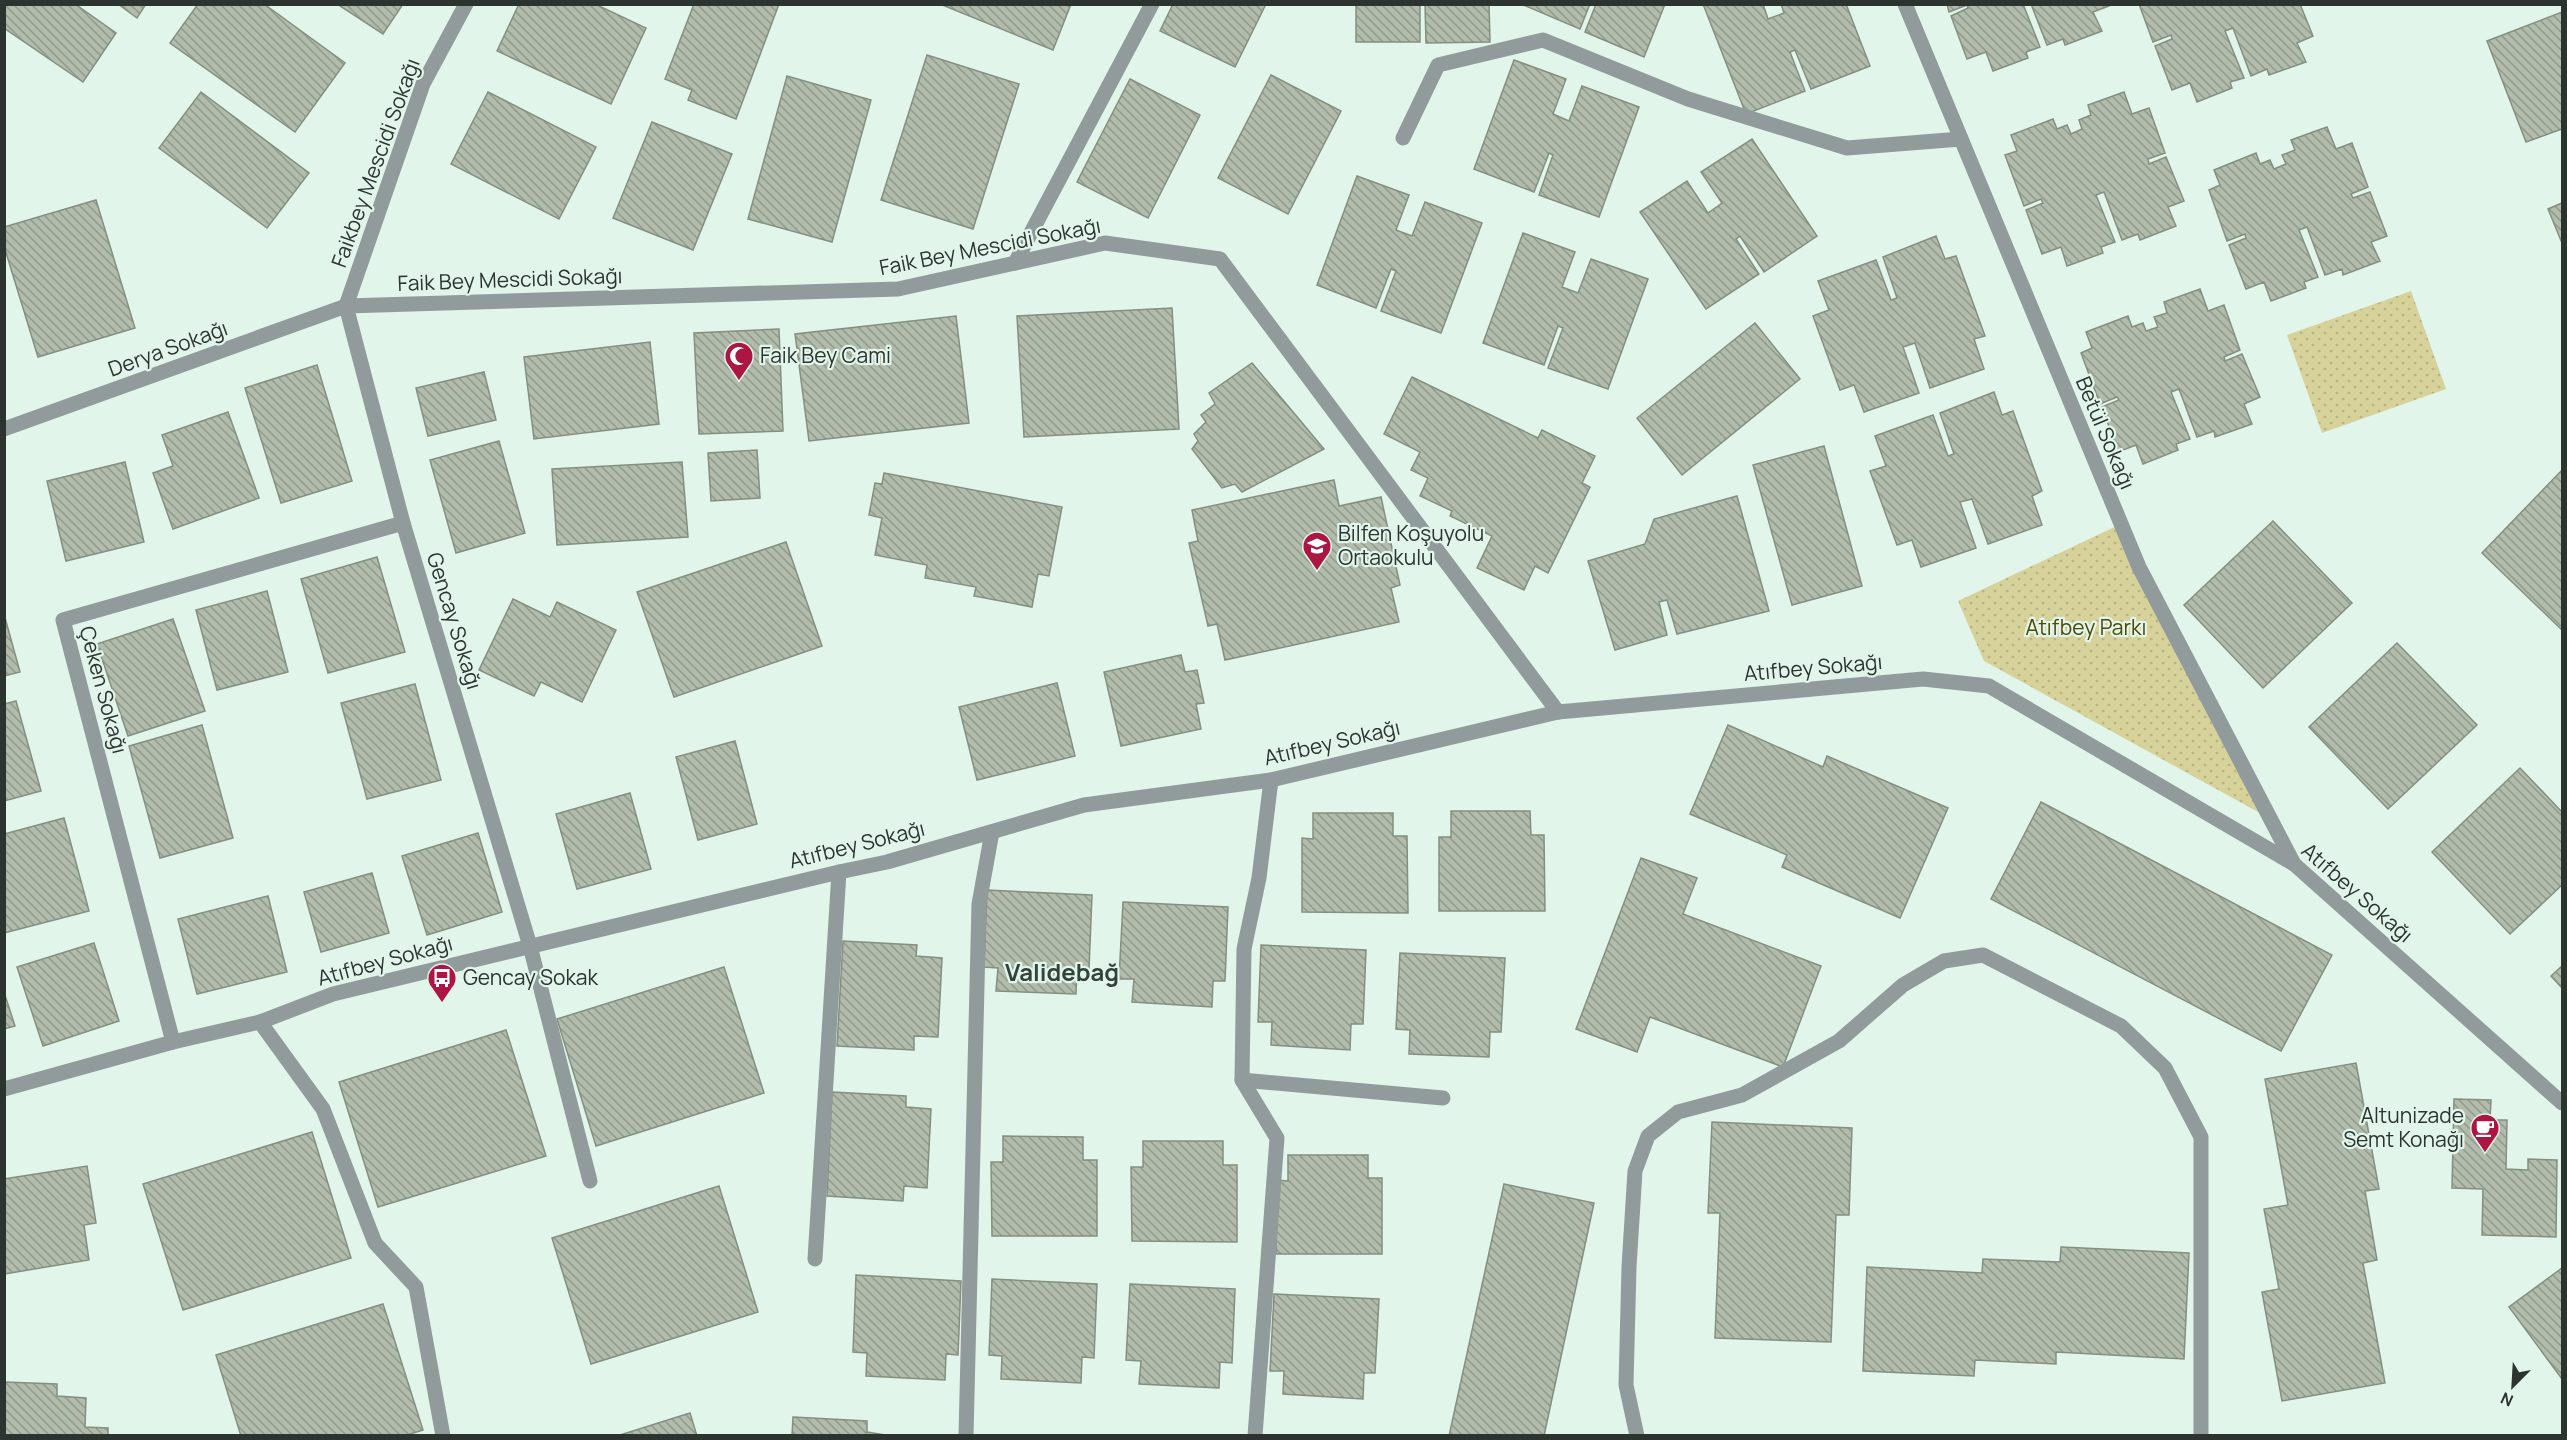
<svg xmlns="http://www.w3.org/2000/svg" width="2567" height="1440" font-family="Manrope,sans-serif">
<defs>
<pattern id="green-dots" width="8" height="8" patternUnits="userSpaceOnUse" patternTransform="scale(1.5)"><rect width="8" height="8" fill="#d6d29a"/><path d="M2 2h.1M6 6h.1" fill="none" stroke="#b8b585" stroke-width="1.8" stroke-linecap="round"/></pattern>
<pattern id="building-back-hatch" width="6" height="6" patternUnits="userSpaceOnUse" patternTransform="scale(1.5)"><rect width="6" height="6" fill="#b1bcac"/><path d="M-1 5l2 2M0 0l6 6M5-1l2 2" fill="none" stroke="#909a8c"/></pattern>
</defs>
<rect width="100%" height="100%" fill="#e1f5eb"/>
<g fill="url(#green-dots)">
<path d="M2411,291L2446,389L2322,433L2287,335Z"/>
<path d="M2121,524L2278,823L1984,661L1958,601Z"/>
</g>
<g fill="url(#building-back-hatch)" stroke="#858f80" stroke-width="1.5">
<path d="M4,4H75L116,33L83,82L4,28Z"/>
<path d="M118,4H146L137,18Z"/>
<path d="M198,4H264L345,63L295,132L170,43Z"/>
<path d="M337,4H403L383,34Z"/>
<path d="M519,4H595L646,28L611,104L497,51Z"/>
<path d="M694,4H779L736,119L688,100L692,90L665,79Z"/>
<path d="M940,4H1071L1053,50Z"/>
<path d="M1173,4H1266L1235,67L1160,31Z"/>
<rect x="1356" y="4" width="64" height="38"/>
<path d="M1425,4H1489L1490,42L1426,43Z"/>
<path d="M1521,4H1590L1580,29Z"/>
<path d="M1596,4H1665L1644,57L1585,32Z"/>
<path d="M1703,4H1763L1768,19L1784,13L1781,4H1846L1870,66L1811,89L1795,50L1790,52L1805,91L1746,114Z"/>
<path d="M1947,4H2023L2040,47L2026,52L2028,58L1993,71L1986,52L1967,59L1951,16L1968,8L1967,5L1949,12Z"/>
<path d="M2031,4H2109V6L2093,12L2102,31L2065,45L2063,39L2047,45Z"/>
<path d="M2139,4H2300L2313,36L2297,43L2306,62L2269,75L2267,69L2251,76L2233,28L2225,31L2244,78L2230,82L2232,88L2197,102L2190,83L2172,90L2155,46L2172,39L2171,35L2153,42Z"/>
<path d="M2562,12V129L2526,142L2487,41Z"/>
<path d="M927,55L1019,84L973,229L881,200Z"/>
<path d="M1514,60L1566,79L1553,114L1569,121L1582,86L1639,107L1599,217L1539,195L1553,155L1549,153L1534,192L1474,169Z"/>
<path d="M1271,75L1341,111L1288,214L1218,178Z"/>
<path d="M787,76L871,100L832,242L748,219Z"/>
<path d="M1130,79L1200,115L1148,218L1077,182Z"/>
<path d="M201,92L309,173L267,228L159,148Z"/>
<path d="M488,92L596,147L559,219L451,164Z"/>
<path d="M2124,92L2132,114L2149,108L2165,153L2148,159L2149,164L2166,157L2184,201L2168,207L2176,226L2140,240L2138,234L2122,240L2104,192L2096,195L2115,242L2101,247L2103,253L2067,266L2061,247L2042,254L2026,210L2043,203L2041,199L2024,206L2005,155L2017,151L2011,135L2053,119L2057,129L2067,125L2071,134L2082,129L2079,120L2091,115L2088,105Z"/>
<path d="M652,122L732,154L693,250L613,218Z"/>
<path d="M2327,127L2336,149L2352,143L2368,187L2351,194L2353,198L2370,192L2387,236L2371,242L2380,261L2343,275L2342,269L2325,275L2307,227L2299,230L2318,277L2304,282L2306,288L2271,301L2264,282L2246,289L2229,245L2246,238L2245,234L2227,241L2209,190L2220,185L2214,170L2256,153L2260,164L2270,160L2274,169L2286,164L2282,155L2295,150L2291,140Z"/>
<path d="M1752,139L1817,236L1764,272L1740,236L1736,239L1759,274L1706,309L1640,212L1687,181L1708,213L1722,203L1701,172Z"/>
<path d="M1357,176L1409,195L1396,230L1412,236L1425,202L1482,223L1441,333L1381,311L1396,271L1391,269L1376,308L1317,285Z"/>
<path d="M96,200L135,328L38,357L4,246V227Z"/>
<path d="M2562,203V243L2548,209Z"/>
<path d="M1523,233L1575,252L1562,287L1578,293L1591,259L1648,279L1608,389L1548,368L1563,328L1558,326L1544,365L1483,343Z"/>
<path d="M1936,236L1945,259L1956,256L1985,336L1974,339L1984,369L1930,388L1915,343L1903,347L1919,393L1864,412L1854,385L1840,390L1813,316L1829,310L1818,281L1876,260L1891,300L1897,298L1883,257Z"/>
<path d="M2200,289L2208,311L2224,305L2240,350L2224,357L2225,361L2242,354L2260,397L2244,404L2252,424L2215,437L2214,431L2197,437L2179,389L2171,392L2190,439L2176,444L2178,450L2143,464L2136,445L2118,452L2102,407L2119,400L2117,397L2100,404L2081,353L2092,348L2086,332L2128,316L2132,327L2143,323L2146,331L2158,327L2154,317L2167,313L2164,302Z"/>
<path d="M1172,308L1179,429L1024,437L1017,316Z"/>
<path d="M956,316L969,423L809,441L795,334Z"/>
<path d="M1755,323L1800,379L1682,475L1637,418Z"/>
<path d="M779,329L783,431L699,434L694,333Z"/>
<path d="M650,342L659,424L534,439L524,357Z"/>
<path d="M1252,363L1324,449L1242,492L1235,484L1222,488L1192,449L1198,441L1194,434L1206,422L1201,415L1215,404L1209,393Z"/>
<path d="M317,365L352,481L281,503L245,388Z"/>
<path d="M484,372L496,420L428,436L416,388Z"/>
<path d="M1412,377L1538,438L1542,430L1595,456L1582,483L1590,487L1548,573L1535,566L1524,590L1477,568L1492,536L1450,516L1452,511L1420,496L1428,478L1411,470L1420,452L1384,434Z"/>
<path d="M1994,392L2002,415L2013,411L2042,491L2032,496L2042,525L1988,544L1972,499L1960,502L1976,548L1921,567L1912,540L1897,545L1870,471L1886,466L1875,436L1933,415L1948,456L1954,454L1940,413Z"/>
<path d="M228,412L259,498L173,529L153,473L173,466L162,435Z"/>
<path d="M499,441L525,533L456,553L430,460Z"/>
<path d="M1824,446L1862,586L1792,605L1753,465Z"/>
<path d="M757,450L760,498L711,501L708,453Z"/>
<path d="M125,462L144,542L66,561L47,481Z"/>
<path d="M682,462L688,537L557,545L552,469Z"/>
<path d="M2562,470V630L2482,553Z"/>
<path d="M884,473L1062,507L1049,576L1038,574L1032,607L974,596L976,587L925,578L927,565L875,555L882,518L869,515L875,483L882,484Z"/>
<path d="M1334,480L1339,506L1381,497L1400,585L1391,588L1399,622L1225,660L1217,624L1208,626L1189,543L1198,541L1192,510Z"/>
<path d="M1737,496L1769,611L1677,634L1667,600L1659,602L1667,635L1615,650L1588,561L1645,544L1654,519Z"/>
<path d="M2273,521L2352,603L2263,688L2184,605Z"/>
<path d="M786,542L822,646L674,697L637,592Z"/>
<path d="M377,557L405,652L328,673L301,579Z"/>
<path d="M267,591L288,672L217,690L196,610Z"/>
<path d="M513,599L550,617L557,602L616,630L582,702L541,682L534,696L479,670Z"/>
<path d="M4,614L20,672L4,676Z"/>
<path d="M173,619L205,711L128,736L97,644Z"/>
<path d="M2397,643L2477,725L2388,809L2309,727Z"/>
<path d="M1181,655L1185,672L1197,670L1204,703L1196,704L1201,729L1121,746L1104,672Z"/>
<path d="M1057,683L1075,756L977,780L959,707Z"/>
<path d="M415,684L441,780L367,799L341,703Z"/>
<path d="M16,701L41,791L4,801V704Z"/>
<path d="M202,725L233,838L160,858L129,746Z"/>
<path d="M1728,725L1823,767L1827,756L1948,808L1900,918L1782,867L1787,855L1690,814Z"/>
<path d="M735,741L757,824L698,840L676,757Z"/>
<path d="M2520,768L2562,812V885L2510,934L2432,852Z"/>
<path d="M630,793L651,869L577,889L556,814Z"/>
<path d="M2041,802L2332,955L2281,1051L1991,899Z"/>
<path d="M1451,811H1530L1531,835H1544L1545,911H1439V837H1451Z"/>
<path d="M1313,813H1393V836H1407L1408,913L1302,912V838L1313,839Z"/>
<path d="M64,818L89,911L4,933V834Z"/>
<path d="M478,833L502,912L427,935L402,856Z"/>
<path d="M1641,858L1697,878L1683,914L1821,966L1783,1067L1650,1017L1637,1052L1576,1029Z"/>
<path d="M372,873L389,933L321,952L304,892Z"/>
<path d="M987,890L1092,895L1089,969H1077L1076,994L996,991L998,968L984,967Z"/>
<path d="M268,896L287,972L197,994L178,919Z"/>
<path d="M1123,902L1228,907L1225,981H1213L1212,1007L1132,1002L1134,979H1119Z"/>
<path d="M843,941L917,945L916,956L942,958L938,1037L914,1036V1050L837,1046Z"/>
<path d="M94,943L119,1021L43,1046L17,967Z"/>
<path d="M1261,945L1366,950L1363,1024H1351L1350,1050L1271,1045L1272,1022H1258Z"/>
<path d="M1400,953L1505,958L1501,1032H1490L1489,1057L1409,1054L1410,1030L1396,1029Z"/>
<path d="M2562,966V988L2551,976Z"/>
<path d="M724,967L764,1093L596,1146L557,1019Z"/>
<path d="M4,992L15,1026L4,1029Z"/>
<path d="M506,1030L546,1156L378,1207L339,1082Z"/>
<path d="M2356,1063L2379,1189L2365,1191L2377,1260L2363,1263L2385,1383L2282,1401L2262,1292L2279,1289L2264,1209L2288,1205L2265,1079Z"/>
<path d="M832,1092L906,1096V1107L931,1109L927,1188L904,1186L903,1201L827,1196Z"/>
<path d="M2454,1099L2491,1100L2490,1120H2507L2506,1169L2528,1170V1159L2557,1160L2556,1237L2482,1235L2483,1189L2452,1188Z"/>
<path d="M1712,1122L1852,1128L1849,1215H1836L1831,1342L1715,1338L1720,1213H1708Z"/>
<path d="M312,1132L351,1258L183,1310L143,1184Z"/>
<path d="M1003,1136L1083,1137V1160H1097V1236H992L991,1162H1003Z"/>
<path d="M1143,1141H1223V1165H1237V1242L1132,1241L1131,1167H1143Z"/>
<path d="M1288,1155H1368V1178H1382V1254H1276L1277,1180L1288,1181Z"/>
<path d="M87,1166L96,1223L84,1225L89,1260L4,1274V1179Z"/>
<path d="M1504,1184L1594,1203L1544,1436H1449Z"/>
<path d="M719,1186L758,1312L591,1364L552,1238Z"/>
<path d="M2061,1247L2189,1253L2184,1359L2056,1352V1364L1975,1360L1974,1376L1863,1371L1867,1267L1982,1273L1983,1259L2060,1262Z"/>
<path d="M2562,1268V1379L2509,1307Z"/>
<path d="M856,1275L961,1281L958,1355L946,1354L945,1380L866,1376L867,1353L853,1352Z"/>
<path d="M992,1279L1097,1284L1094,1358L1082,1357L1081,1383L1001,1379L1002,1356L989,1355Z"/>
<path d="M1130,1284L1235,1289L1232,1363L1220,1362L1219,1388L1139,1384L1141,1361L1126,1360Z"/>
<path d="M1274,1294L1379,1299L1375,1373H1364L1363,1399L1283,1394L1284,1371H1270Z"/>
<path d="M383,1304L423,1430L404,1436H241L216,1355Z"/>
<path d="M4,1382L57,1384V1396L86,1398L85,1427L108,1428V1436H4Z"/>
<path d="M690,1413L697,1436H617Z"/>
<path d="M793,1417L867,1421V1432L892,1436H792Z"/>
</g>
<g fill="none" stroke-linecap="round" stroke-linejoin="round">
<g stroke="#919b9b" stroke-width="15">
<path d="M1403,138L1438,65L1543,40L1688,99L1847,148L1961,139"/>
<path d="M1015,263L1152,4"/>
<path d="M530,946L590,1181"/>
<path d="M260,1022L323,1109L375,1243L416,1287L443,1436"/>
<path d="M1242,1080L1443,1098"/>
<path d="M815,1259L839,872"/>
<path d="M966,1436L979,904L992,832"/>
<path d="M1255,1436L1277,1138L1242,1080L1244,949L1259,878L1271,780"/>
<path d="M1637,1436L1626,1385L1629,1267L1635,1171L1648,1136L1678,1112L1742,1095L1839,1041L1903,985L1944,961L1983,955L2121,1026L2165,1068L2201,1137V1436"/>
</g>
<g stroke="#919b9b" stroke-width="15">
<path d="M1905,4L2139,567L2294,864"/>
<path d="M346,306L403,523L530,946"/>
<path d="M346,306L423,84L466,4"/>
<path d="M4,429L346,306L898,289L1105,243L1220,259L1558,712"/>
<path d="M173,1042L63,620L403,523"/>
<path d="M4,1089L173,1042L260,1022L333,994L839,872L887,862L1084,805L1271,780L1558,712L1923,679L1989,686L2294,864L2562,1103"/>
</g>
</g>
<defs>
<g id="mosque-pin" transform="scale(1.5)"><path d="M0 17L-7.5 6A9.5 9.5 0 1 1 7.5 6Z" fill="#ab1643" stroke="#e1f5eb"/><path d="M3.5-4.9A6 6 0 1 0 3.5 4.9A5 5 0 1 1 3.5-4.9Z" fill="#fff"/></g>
<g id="school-pin" transform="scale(1.5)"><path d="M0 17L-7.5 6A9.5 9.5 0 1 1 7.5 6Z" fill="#ab1643" stroke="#e1f5eb"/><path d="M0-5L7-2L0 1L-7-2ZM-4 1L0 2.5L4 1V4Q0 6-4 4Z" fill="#fff"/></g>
<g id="bus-pin" transform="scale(1.5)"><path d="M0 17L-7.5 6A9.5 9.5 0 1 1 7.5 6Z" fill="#ab1643" stroke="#e1f5eb"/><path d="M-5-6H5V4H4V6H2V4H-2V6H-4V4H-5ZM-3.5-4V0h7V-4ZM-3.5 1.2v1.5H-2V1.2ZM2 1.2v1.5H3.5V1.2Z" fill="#fff"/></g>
<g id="cafe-pin" transform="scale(1.5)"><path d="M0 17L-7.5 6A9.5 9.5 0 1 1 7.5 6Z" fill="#ab1643" stroke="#e1f5eb"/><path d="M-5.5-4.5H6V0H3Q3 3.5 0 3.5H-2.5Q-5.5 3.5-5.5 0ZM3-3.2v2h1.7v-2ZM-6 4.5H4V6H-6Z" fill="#fff"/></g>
</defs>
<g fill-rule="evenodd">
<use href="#mosque-pin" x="739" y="356"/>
<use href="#school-pin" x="1317" y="546"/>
<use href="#bus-pin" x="442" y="978"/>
<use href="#cafe-pin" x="2485" y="1128"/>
</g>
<g text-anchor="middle" stroke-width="4.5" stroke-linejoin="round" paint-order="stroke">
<g font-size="21" fill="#2c3430" stroke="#e1f5eb">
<text transform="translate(376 163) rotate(-70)" y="7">Faikbey Mescidi Sokağı</text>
<text transform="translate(990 247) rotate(-11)" y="7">Faik Bey Mescidi Sokağı</text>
<text transform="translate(510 280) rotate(-2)" y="7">Faik Bey Mescidi Sokağı</text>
<text transform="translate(168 349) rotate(-20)" y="7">Derya Sokağı</text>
<text transform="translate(2105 433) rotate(67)" y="7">Betül Sokağı</text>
<text transform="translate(454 621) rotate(73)" y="7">Gencay Sokağı</text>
<text transform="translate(1813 668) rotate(-5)" y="7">Atıfbey Sokağı</text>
<text transform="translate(103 690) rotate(75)" y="7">Çeken Sokağı</text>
<text transform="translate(1332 743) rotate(-13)" y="7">Atıfbey Sokağı</text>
<text transform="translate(857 845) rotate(-14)" y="7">Atıfbey Sokağı</text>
<text transform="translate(2357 893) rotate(41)" y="7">Atıfbey Sokağı</text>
<text transform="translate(385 961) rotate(-15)" y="7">Atıfbey Sokağı</text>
</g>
<g font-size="21" fill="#2c3430" stroke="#e1f5eb" text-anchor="start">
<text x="760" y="363">Faik Bey Cami</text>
<text x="1338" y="541">Bilfen Koşuyolu<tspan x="1338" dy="24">Ortaokulu</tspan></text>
<text x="463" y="985">Gencay Sokak</text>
<text x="2464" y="1123" text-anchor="end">Altunizade<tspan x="2464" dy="24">Semt Konağı</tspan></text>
</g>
<g font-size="21" fill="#4e4807" stroke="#e1f5eb">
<text x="2086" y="635">Atıfbey Parkı</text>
</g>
<g font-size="24" font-weight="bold" fill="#33433c" stroke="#e1f5eb">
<text x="1062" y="981">Validebağ</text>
</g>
</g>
<rect width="2567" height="1440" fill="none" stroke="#2c3430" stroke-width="12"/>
<g transform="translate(2513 1386) rotate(204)" stroke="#e1f5eb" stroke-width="4.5" paint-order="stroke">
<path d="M0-4.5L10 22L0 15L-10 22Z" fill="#2c3430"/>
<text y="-9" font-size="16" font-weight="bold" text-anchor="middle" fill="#2c3430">N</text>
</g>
</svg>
